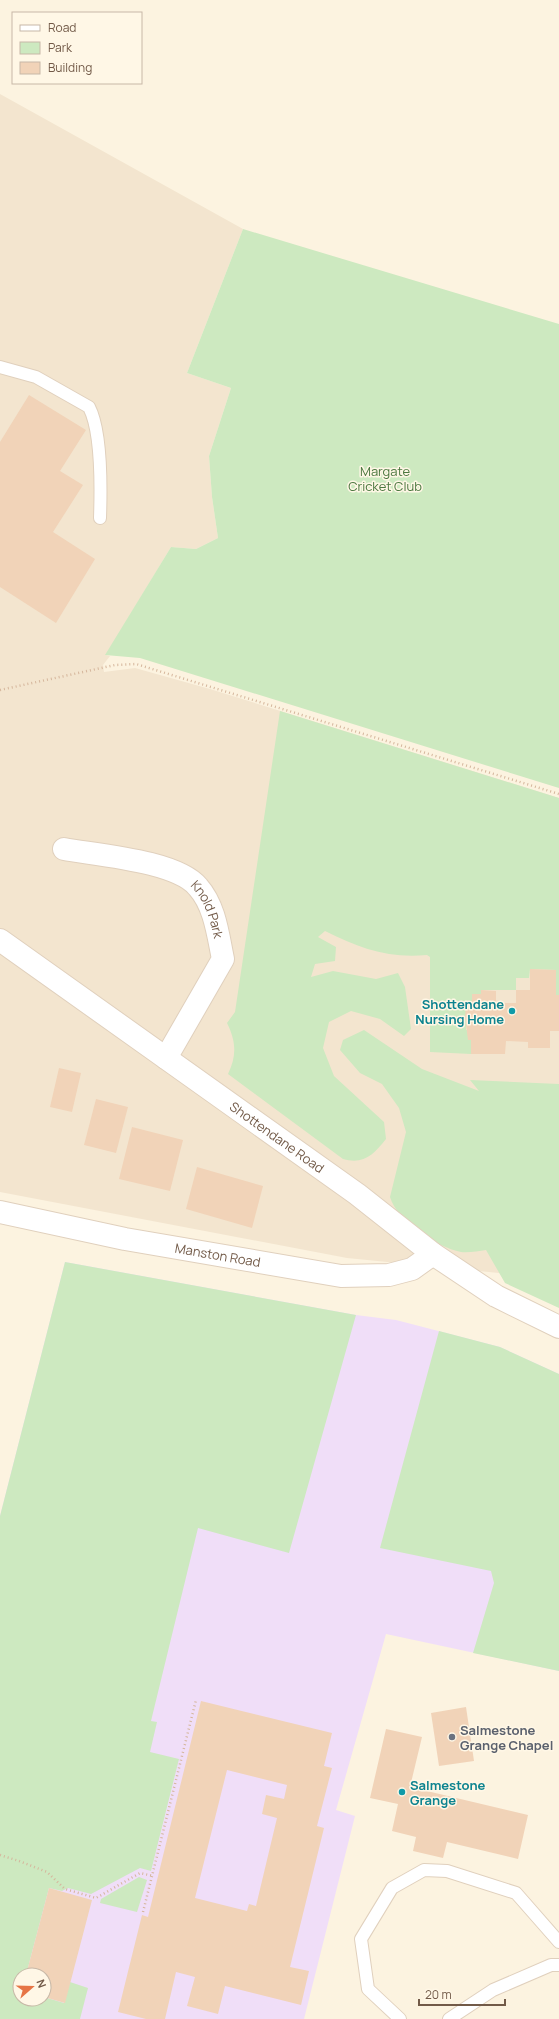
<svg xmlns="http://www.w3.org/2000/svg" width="559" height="2019" font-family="Manrope,sans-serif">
<rect width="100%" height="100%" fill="#fcf3e0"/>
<path fill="#f3e5cf" d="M0,94L243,229L187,373L231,388L209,456L212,497L218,538L196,549L171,547L106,655L110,656L103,665L104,672L135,668L210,689L559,798V1297L509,1274L347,1258L0,1192Z"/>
<path fill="#f0def8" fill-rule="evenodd" d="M65,1262L356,1315L396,1320L500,1347L559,1374V1671L386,1634L336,1810L355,1816L304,2019H0V1516ZM20,1975H44V1999H20Z"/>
<g fill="#cde9c0">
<path d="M243,229L559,324V788L140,658L105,655L171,547L196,549L218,538L212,497L209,456L231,388L187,373Z"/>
<path d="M280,711L559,798V995H556V970L530,969L529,978H516V990H481V994H472V1005H466V1030H468V1040H471V1054L430,1052V957L427,955C389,959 359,948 325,931L318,937L336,947L335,961L315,964L311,977L333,971L376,979L398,973L405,987L411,1029L404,1036L380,1019L351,1011L329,1022L323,1048L334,1076L384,1122L386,1139C374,1154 364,1165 343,1159L228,1074C237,1056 236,1041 227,1023L235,1012Z"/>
<path d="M364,1030L422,1069L479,1091L470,1080L559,1084V1308L505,1283L486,1250C479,1251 468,1253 461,1252C436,1247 397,1221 390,1197L406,1132L399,1108L382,1084L360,1073L340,1050L343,1040Z"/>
<path d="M65,1262L356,1315L289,1553L198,1528L151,1721L157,1722L150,1752L179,1759L151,1871L140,1868L91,1894L68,1888L62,1891L49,1888L26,1975H20V1999H44V1997L64,2003L70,1982L88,1988L80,2019H0V1516Z"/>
<path d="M439,1331L500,1347L559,1374V1671L473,1653L494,1583L491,1571L380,1548Z"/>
<path d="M139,1877L147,1880L137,1912L100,1903L101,1899Z"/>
</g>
<g fill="#f1d3b8" fill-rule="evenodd">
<path d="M29,395L86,430L60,471L83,485L53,532L95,559L56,623L0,587V442Z"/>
<path d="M530,969L556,970V995H559V1031H550V1048H528V1042L506,1041L505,1054H471V1040H468L465,1017L466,1005H472V994H481V990L496,991V1003H516V990H530Z"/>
<path d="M59,1068L81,1073L72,1112L50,1107Z"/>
<path d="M96,1099L128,1107L116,1153L84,1145Z"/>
<path d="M132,1127L183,1140L170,1191L119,1179Z"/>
<path d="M197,1167L263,1186L252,1228L186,1209Z"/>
<path d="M201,1701L332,1733L324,1766L332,1768L317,1826L324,1828L290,1967L309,1971L301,2005L225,1986L218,2014L187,2006L195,1977L176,1972L165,2019H146L118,2012L142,1915L148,1917ZM227,1770L287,1785L284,1799L266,1795L262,1814L277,1818L256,1906L249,1904L247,1911L195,1898Z"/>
<path d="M466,1707L474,1761L439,1766L431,1713Z"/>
<path d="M386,1729L422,1737L410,1787L528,1815L518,1859L447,1842L443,1858L413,1851L416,1837L392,1831L398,1804L370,1798Z"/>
<path d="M49,1888L92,1900L65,2003L44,1997V1975H26Z"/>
</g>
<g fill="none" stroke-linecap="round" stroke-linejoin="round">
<g stroke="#e0d0bd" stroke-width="14">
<g id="service">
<path d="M0,367L36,377L89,407C102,432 101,489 100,518"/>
<path d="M400,2019L368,1989L361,1939L392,1888L424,1870L447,1871L516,1893L559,1942"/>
<path d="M449,2019L493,1990L551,1965H559"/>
</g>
</g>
<g stroke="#e0d0bd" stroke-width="24">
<g id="minor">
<path id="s1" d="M64,849C97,855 177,861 198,887C215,906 218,935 223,959L166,1058"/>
</g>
</g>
<g stroke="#e0d0bd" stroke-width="24">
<g id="tertiary">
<path id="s2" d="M0,940L357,1194L433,1254L496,1296L559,1327"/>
<path id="s3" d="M0,1212L125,1239L341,1276L389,1275L412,1269L433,1254"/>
</g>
</g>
<g stroke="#d5b69c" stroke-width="2.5" stroke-dasharray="1 3" stroke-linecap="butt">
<path d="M0,690L115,665L136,664L559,794"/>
<path d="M0,1855L19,1861L47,1872L65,1889L96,1898L140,1873L153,1876"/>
<path d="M143,1912L196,1700"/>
</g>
<use href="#service" stroke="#fff" stroke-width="12"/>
<use href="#minor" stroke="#fff" stroke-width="22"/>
<use href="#tertiary" stroke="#fff" stroke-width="22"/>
</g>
<g fill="#0f9aa8" stroke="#fff7e6" stroke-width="1.5">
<circle cx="512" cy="1011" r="4"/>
<circle cx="402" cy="1792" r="4"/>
</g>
<circle fill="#6b7280" stroke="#fff7e6" stroke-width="1.5" cx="452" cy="1737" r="4"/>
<g text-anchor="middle" stroke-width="3" stroke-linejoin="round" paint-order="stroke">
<g font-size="13" fill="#4c7840" stroke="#fff7e6">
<text x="385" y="476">Margate<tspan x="385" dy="15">Cricket Club</tspan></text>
</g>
<g font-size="13" fill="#725a48" stroke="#fff7e6">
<text dy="5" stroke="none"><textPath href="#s1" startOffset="166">Knold Park</textPath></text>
<text dy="5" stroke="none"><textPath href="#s2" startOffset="340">Shottendane Road</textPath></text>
<text dy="5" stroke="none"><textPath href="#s3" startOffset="222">Manston Road</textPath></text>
</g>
<g font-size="13" font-weight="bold" fill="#0d838f" stroke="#fff7e6" text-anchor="end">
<text x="504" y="1009">Shottendane<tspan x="504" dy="15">Nursing Home</tspan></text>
<text x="410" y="1790" text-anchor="start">Salmestone<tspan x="410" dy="15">Grange</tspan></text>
</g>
<g font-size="13" font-weight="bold" fill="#5b616d" stroke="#fff7e6" text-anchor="start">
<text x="460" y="1735">Salmestone<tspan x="460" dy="15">Grange Chapel</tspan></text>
</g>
</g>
<rect x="12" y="12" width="130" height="72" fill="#fff7e6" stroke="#c7b8a7"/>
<rect x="20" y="25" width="20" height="6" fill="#ffffff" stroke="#c7b8a7"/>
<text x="48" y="32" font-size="12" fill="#725a48">Road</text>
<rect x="20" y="42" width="20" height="12" fill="#cde9c0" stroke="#c7b8a7"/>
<text x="48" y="52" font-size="12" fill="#725a48">Park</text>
<rect x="20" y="62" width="20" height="12" fill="#f1d3b8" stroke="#c7b8a7"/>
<text x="48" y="72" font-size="12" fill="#725a48">Building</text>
<g transform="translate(32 1987) rotate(70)"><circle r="19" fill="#fff7e6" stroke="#c7b8a7"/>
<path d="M0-3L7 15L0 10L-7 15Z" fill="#e67545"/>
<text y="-6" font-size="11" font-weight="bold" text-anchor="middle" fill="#725a48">N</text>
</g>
<path d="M419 1999v6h86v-6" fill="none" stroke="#725a48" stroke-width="2"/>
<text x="425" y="1999" font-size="12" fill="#725a48" stroke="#fff7e6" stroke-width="3" paint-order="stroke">20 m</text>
</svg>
